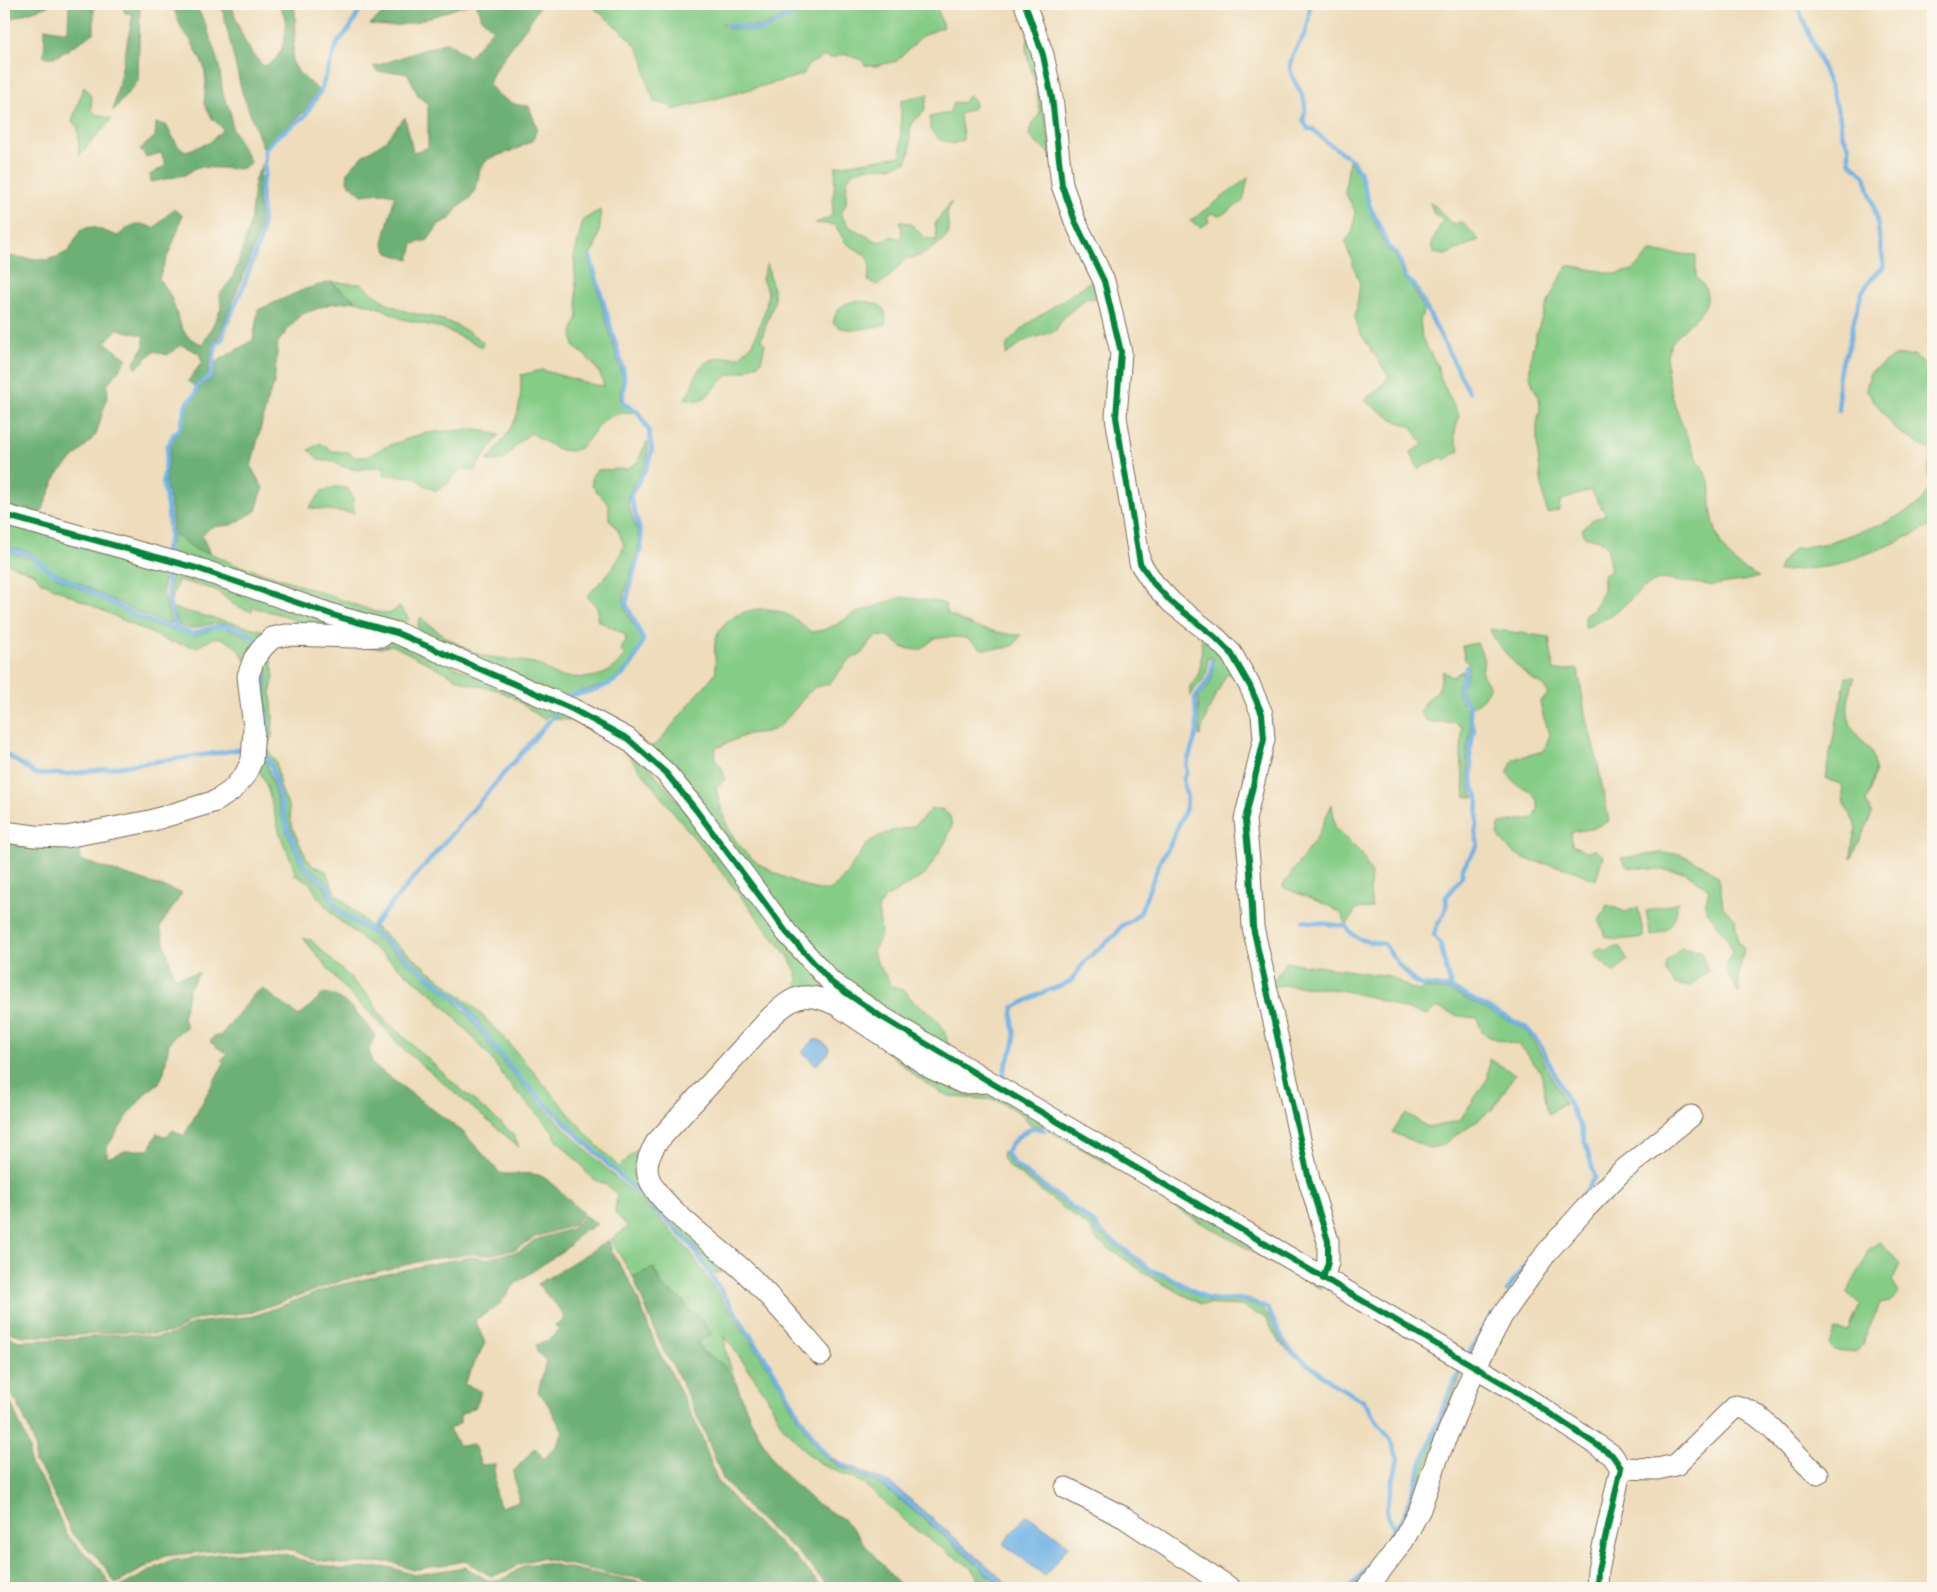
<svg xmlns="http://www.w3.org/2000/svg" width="1937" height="1592" font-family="'IM FELL DW Pica',serif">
<rect width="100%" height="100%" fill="#fbf7ec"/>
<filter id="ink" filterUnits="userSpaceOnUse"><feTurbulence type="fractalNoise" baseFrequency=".02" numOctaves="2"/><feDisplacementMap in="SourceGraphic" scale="10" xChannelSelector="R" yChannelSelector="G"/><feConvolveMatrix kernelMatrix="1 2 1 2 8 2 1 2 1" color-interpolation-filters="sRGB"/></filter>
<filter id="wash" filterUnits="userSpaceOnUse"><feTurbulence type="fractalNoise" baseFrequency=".0096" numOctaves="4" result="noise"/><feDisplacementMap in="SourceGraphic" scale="20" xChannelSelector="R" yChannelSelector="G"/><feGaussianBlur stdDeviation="1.12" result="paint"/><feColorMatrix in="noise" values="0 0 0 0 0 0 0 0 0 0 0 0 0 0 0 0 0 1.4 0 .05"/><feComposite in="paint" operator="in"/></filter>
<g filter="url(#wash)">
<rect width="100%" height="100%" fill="#eedcba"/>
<g fill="#85cc87" stroke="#607b52">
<path d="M588,4H808L762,27L722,24L726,28L762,32L817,4H936L943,27L922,36L897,61L875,66L865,65L862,60L844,54L832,58L825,56L808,65L803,75L673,110L669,105L654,102C653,94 649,91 648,84C645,74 645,61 639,50C634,41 598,10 588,4Z"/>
<path d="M1029,32L1052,155L1036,143L1029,135L1032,123L1040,114L1036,87L1026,51Z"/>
<path d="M84,86L92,98L91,109L96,114L112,119L79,155L78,128L72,121Z"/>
<path d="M928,94L924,112L914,121L910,129V152L906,162L890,167L864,168L852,173L847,181L846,203L841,215L848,226L872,239L880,242L892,236L900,239L902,232L900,221L911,224L925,238L937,240L935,224L951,202L947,214L949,233L945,239L925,253L914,258H906L888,278L877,285L868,281L870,265L867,256L846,243L835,225L815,223L828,218L832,214L836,166L901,156V100Z"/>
<path d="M968,96L974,100L975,107L960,114C960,124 964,131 963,140L952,144L939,139L930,130V117L949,113L954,102L963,103Z"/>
<path d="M1349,160L1359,175L1369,208L1386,248L1395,255L1404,279L1412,286L1424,310L1420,320L1422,338L1437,365L1442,382L1459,416L1454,436L1460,451L1445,460L1442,457L1418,469L1411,452L1423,445L1412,427L1392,419L1364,400L1381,387L1389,377L1359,331L1355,318L1360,284L1345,242L1352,233L1354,225L1355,211L1345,192Z"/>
<path d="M1248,178L1243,201L1220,216L1212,213L1207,217L1209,222L1201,227L1190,221Z"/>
<path d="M1430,201L1453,225L1461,221L1479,240L1445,255L1433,253L1431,244L1443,220L1433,213Z"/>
<path d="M600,210C602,222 598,249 588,257L623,379L620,392L621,403L636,412C625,413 616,413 606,419C593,427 587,451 569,451C556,451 542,439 531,433L517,444L504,460L487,461C498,446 514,429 518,411C521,399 521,387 521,375L542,370L590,384L604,386C600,368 588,357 574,347L572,333L578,316L574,258L583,220Z"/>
<path d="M1650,252L1696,255V277C1732,311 1669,325 1667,357C1665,390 1685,433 1699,462C1703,469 1707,476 1710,483C1712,490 1710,498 1711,506C1712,519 1716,534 1722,546C1731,563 1743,569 1759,577L1743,581L1711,585L1660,579L1643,588L1613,615L1585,628V614L1593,611L1603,590V576L1611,571C1605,544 1615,544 1584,536L1582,529L1594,519L1606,515L1591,490L1560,501L1559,510L1547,513C1542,485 1536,455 1537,426C1537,419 1540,413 1540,407C1541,396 1531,387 1530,375C1528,343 1551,291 1568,265L1616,274L1633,270Z"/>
<path d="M767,263L775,299L761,340L765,344L761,362L746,371L728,375L706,397L699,401L685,398C692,390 692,382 697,373C705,356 723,357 739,357L753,344L766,307L768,291L762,279Z"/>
<path d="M1097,277L1103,298L1085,299L1065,316L1055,331L1024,341L1006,355L1007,344L1026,325Z"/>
<path d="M331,282L361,284L388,304L410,313L433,317L449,322L469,332L483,342L482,347L442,328L402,319L383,309L356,301Z"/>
<path d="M855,301C872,302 890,302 885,325L855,330L841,328L833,323C837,308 840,305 855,301Z"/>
<path d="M1914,355L1933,370V525L1888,546L1833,566L1778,572L1781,563L1794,549L1827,543L1887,522L1918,505L1930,488L1928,472L1931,451L1896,430L1866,390L1870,373L1894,356Z"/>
<path d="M476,429L499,435L474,471L462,468C450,477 451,484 436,491L423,484L415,477L384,475V466L357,470L342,466L333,462L319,460L309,450L320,443L332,451L348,452L355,457H366L385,447L424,433Z"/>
<path d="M647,441C651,459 641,471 632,486C631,490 628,493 628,497C627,513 640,528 639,545C637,564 620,589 625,608C628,619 637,628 641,639L639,650L625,670L610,683L561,697L422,635C416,628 417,624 421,617C431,629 469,653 485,656C501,659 518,660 534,663C543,665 546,670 554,674C559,677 566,677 572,677C594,679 613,675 624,655L621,650L626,640L624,634L597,620L598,609L587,596C601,581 618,566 624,546L619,532L609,519V505L592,486V476L597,470L626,469L637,463Z"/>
<path d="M335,487L347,488L353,498L354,513L309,508L322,491Z"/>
<path d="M4,521L164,567L163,591L171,624L141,614L48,568L30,552L4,546Z"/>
<path d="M173,534L197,550L210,553L236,565L277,577L373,611L389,614L400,607L409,619L402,627L170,555V547Z"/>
<path d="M4,551L30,558L58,578L154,625L195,636L220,626L241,633L255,644L245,661C240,648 229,640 216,637L197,647L170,642L50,586L40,581L35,574L4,562Z"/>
<path d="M171,567L370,632L312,630L286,616L252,607V612L234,605L216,590L178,580L171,602Z"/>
<path d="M902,597C916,600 931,599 945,604L948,614L975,627L1007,634L1021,635L1014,645L1006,648L982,649L966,638L953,637L935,638L920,650L903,648L890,637L878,636L870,641L863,653L848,661L829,684L815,687L806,695L797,707L778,728L766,732L748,734L716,748L715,759L722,768L725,779L716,788C727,842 747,864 798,883C808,887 819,893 831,889C846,882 860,847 872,840C879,836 887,833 893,831C900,828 910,829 915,825C921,821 926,814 931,809H942L950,816L952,826L946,841L925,875L885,898L878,909L881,930L879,941L873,951C876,965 886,973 891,986L906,991C910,1000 916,1003 923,1008C942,1021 946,1030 949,1052L827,968L648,747L657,744L716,672C716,659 712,646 718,634C722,626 730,619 737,615C766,602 789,611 811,632L823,630L838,624L853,614Z"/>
<path d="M172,608L269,632L259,640C245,629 228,621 210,624C193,627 198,631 179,626Z"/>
<path d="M1490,629L1549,637L1554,671L1578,669L1586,719L1596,755L1609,821L1591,829L1571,832L1572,845L1586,851L1596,850L1603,856L1596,880L1569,869L1524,859L1510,850L1497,835L1500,823L1533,818C1542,810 1538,797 1529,790C1526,788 1521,787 1518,785C1514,783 1510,777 1507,773L1514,759L1544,751L1550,734L1543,716L1540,701L1549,694C1545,686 1538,683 1531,678C1519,669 1494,643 1490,629Z"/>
<path d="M1202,633L1234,673L1226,675C1216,695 1205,715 1200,736L1198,698C1210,685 1216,676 1213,658H1207C1209,681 1200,679 1190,697V686C1205,671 1200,653 1202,633Z"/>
<path d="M387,639L556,708L553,713L544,719L512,697L498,690L468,684L392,645L381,648L336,646Z"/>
<path d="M1477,643L1484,658L1482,674L1490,687L1483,698L1472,707L1464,697L1461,689L1468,673V662L1465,660L1462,646Z"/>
<path d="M266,647L271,658L274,677L271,690L273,716L272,736L268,747L270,754L276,762L280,786L289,808L292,827L306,857L313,866L326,871L335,893L369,925L367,928L341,910L336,903L329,886L323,878L306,865L289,826L272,764L267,756L266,750L269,727L266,696L267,673L264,650Z"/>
<path d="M1463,670L1462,677L1457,686L1458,697L1467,709L1471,728L1467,752L1470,790L1475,798L1465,796L1461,756L1462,727L1454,722H1428L1420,713L1425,702L1438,690L1443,671L1452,677Z"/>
<path d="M1846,677H1855C1848,695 1843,715 1855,732C1861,741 1870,746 1873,757C1878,772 1870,788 1866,802L1872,814L1851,859L1853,839L1857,827L1844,804L1842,785L1825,778Z"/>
<path d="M561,710L632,746L834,990L793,991C804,980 794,968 788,956L629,756L611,741L572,720L554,719Z"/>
<path d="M257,755L266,761L286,830L298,858L304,870L325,887L335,910L377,938L451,997L469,1016L491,1048L524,1087L584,1148L654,1213L688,1249L780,1385L797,1417L818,1450L836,1465L879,1484L901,1500L968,1556L1003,1588H985L970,1567L918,1532L863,1483L820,1464L807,1453L781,1424L767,1396L724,1335L726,1352L734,1378L722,1364L701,1351L698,1341L712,1334L701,1319L688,1309L682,1300L662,1286L654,1268L633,1277L615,1247L612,1239L628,1227L615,1213L617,1195C614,1192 611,1188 608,1186C598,1180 588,1179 584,1168L557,1140L552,1130L509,1084L490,1057L457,1020L431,993L335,917L318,897L309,882L295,875C294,863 287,853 283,842C273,816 271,786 255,763Z"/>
<path d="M1332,804L1335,828L1362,854L1371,873L1370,890L1372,908L1356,909L1347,925L1341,913L1329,906L1282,887L1317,837Z"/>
<path d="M1661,853L1680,854L1705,866L1717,876L1721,889L1723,907L1735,919L1738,941L1744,950L1739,971V994L1725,969L1732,952L1728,939L1708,913L1705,906L1709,889L1685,872L1627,867L1621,858Z"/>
<path d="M1678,902C1675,923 1672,930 1651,936L1646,911Z"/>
<path d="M1607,905L1626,912L1638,907L1644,937L1617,940L1605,936L1599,921Z"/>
<path d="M375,927L472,1005L507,1041L590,1138L619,1167L683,1105L641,1164L735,1269L712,1274L693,1244L656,1207L616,1171L526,1083L495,1046L467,1005L379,934L372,930Z"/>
<path d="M303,938L311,940L369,996L381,1016L456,1085L512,1133L519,1147L402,1048L375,1018L345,989Z"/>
<path d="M1613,947H1620L1628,960L1614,973L1593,954L1599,948L1606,951Z"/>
<path d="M1681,948L1701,951L1708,971L1689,987L1675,984L1666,972L1667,962Z"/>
<path d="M1286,962L1389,976L1408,987L1420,991L1423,988L1451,991L1525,1029L1539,1050L1565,1104L1548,1114L1541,1072L1519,1045L1489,1037L1482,1032L1477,1018L1458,1016L1436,1007L1428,1015L1404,1009L1374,998L1340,990L1283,985L1269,987Z"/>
<path d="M806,999L820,1001L833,1005L890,1044L939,1081L959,1087L983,1086L994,1088L1049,1120L1043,1127L1031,1125L1021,1114L997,1100L952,1097L940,1092L915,1076L866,1033L824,1006L801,1004L780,1013L791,1002Z"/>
<path d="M1489,1059L1515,1074L1493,1109L1441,1146L1429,1148L1392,1132L1406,1113L1429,1128L1460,1120L1488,1078Z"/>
<path d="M1054,1123L1325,1285L1321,1289L1185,1214L1128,1175L1048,1130Z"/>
<path d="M1003,1151L1008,1160L1016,1169L1091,1223L1098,1233L1149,1271L1165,1277L1208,1301H1241L1260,1307L1271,1319L1280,1340L1289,1352L1278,1341L1266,1318L1241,1306L1201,1304L1152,1278L1098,1241L1090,1228L1008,1166L1002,1158Z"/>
<path d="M1881,1242L1900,1264L1892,1281L1899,1293L1890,1302L1880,1304L1862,1344L1855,1352L1834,1350L1829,1343L1835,1330L1848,1332L1860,1305L1847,1292L1863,1264L1868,1250Z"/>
<path d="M1463,1370L1407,1522L1358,1588H1352L1388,1544L1405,1518L1423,1461Z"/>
</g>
<g fill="#6cb074" stroke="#546d49">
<path d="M4,4H49L48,6L4,21Z"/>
<path d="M69,4H94V33L56,57H44L45,28L68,32Z"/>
<path d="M122,4L140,8L138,81L113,111L133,14L125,13Z"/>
<path d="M172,4H195L206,25L219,65L223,94L231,114L232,128L251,163L241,169L197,167L185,175L151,182L150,175L166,165L161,153L146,157L140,149L155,137L156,123L166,125L178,146L186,151L209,143L223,129L212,118L204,104L206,83L204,66L190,39L182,30Z"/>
<path d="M221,4H231C239,27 245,50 264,66C282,61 288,35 285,19C284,14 281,9 279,4H294L296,22L292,61L299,73L319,91L304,112L263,148L242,92Z"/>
<path d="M395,4H470C437,13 406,32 370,24Z"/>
<path d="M476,4H541L527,26L494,71L489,84C500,98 511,106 529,106L537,128L533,140L519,148L488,159L480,169L476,189L469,199L457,208L450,219L439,224L428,240L413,244L409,260L388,253L383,243L395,195L383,193L362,195L347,182L348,171L362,156L385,141L405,117L413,152L428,148V104L419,97L408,74L396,72H378L373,67L447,42L469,57L493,29L480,17V12Z"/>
<path d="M262,164L258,194L261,226L250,258L219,337L213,345L208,375L194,386L188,381L202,362L199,353L181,345L167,355L154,351L136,369L134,363L144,346V336L118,329L105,342L127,359L107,385L108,394L96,435L57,475L38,520L4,510V256L46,260L59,256L69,251L81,229L92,227L118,236C133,223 136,221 154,228L173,209L182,215C177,238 166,257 159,279C162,284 167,290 170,295C179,315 178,338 203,344L221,309L220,294L231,280L238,264L250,224L255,179Z"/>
<path d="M331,282L356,301L330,304L300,315L278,342L274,385L268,398L251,467L263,488L256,511L232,525L211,527L202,536L210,553L197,550L173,534L171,507L165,482L171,445L175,436L182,430L184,415L189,403L198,395L199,387L213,377L216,362L253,340L258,310L305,289Z"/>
<path d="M4,834L78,844L80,860L182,893L160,927L174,977L199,973L189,989L183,1019L187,1026L176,1035L169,1043L164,1072L159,1083L147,1092L131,1111L107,1147V1158L128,1150H149L157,1133L166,1137L173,1130L184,1136L224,1063L221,1060L227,1054L210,1042L214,1036H220L256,992L263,989L299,1016L324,993C347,997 361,1018 375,1035L369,1050L373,1065L463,1132L500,1173C513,1176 528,1171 541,1176C549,1179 575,1206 583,1213L574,1225L535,1237L516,1249L488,1255L472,1254L430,1259L343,1280L252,1312L195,1319L173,1332L168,1333L151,1334L129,1331L64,1336H24L4,1331Z"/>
<path d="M584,1215L597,1224L590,1229L583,1230L568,1247L516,1283L499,1305L475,1320L485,1343L464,1384L481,1391L476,1407L460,1415V1423L449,1429L459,1446L474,1445L481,1465L495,1464V1493L501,1507L519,1501L513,1472L535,1448L544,1459L557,1445L563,1431C554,1418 550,1403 538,1392L546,1361L537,1352L536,1345L546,1342L559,1331L555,1325L565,1319C559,1304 546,1297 538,1284L609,1240L612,1252L633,1287L658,1351L670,1371L700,1432L717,1480L747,1515L795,1557L823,1588H664L641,1578L622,1576L540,1558L519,1564L507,1572L491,1576L465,1561L413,1570L391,1562L340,1564L330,1562L311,1559L288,1549L257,1546L165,1556L116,1584L100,1560L72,1534L45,1475L35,1463V1446L29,1429L18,1404L4,1383V1335L19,1341L75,1339L106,1335L132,1334L154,1337L172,1335L194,1323L254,1316L335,1286L430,1264L472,1257L486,1259L520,1251L535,1240L574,1228Z"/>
<path d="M653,1268L662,1286L682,1300L688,1309L701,1319L712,1334L698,1341L701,1351L722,1364L734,1378L751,1420L775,1463L787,1477L814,1502L843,1519L854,1530L865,1545L902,1588H830L798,1552L756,1517L723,1479L705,1433L676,1371L663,1350L633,1277Z"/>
<path d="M4,1391L10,1401L26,1439L29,1448L30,1465L42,1480L68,1537L100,1568L112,1588H4Z"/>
<path d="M256,1552L285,1554L308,1562L339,1569L389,1567L414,1575L465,1567L487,1580L494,1581L502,1580L525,1565L544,1563L639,1582L655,1588H118L169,1561L219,1554Z"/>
</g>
<g fill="#71b3e6" stroke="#566e82">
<path d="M814,1040H820L829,1048L828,1054L816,1065L802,1052Z"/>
<path d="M829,1457L893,1485L1013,1588H1003L968,1556L901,1500L879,1484L836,1465Z"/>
<path d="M1027,1515L1069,1545L1045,1576L1003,1544Z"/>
</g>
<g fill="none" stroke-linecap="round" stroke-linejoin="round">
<g stroke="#71b3e6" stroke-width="4.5">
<path d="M1310,4C1309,12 1309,24 1306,31C1301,43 1290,54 1290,67C1291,85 1312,96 1303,120L1308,129H1313L1324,140L1352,160L1361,175L1370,207L1384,235L1387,246L1397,253L1406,278L1415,286L1469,392"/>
<path d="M1797,4L1830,86L1840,118L1842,134L1849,146V161L1865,176L1876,215L1884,266L1872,278L1862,292L1853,324L1848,349L1841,364L1838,381L1839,411"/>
<path d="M728,26L763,30L813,4"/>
<path d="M4,549L29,554L48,570L141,618L193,634C221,622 237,622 260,644"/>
<path d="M167,553L166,550L170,537L168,510L163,482L168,446L173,435L180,429L186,404L196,393V387L211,375L216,344L223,338L225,328L243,287L261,237L263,224L261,187L265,174V149L275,138L304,117L320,92L338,42L350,28L363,4"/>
<path d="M167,576L169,603L176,628"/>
<path d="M264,658V703L268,728L267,740L264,749L265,755L271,765L287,827L305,867L328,886L334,904L339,912L378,935L465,1006L493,1046L525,1084L691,1245L782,1384L800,1417L820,1448L829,1457"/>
<path d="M565,697C605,689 630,682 643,639L626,604L631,581L641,548V535L630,496L646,468L652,451L649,431L638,412L623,403C622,390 626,382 623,369L590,257"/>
<path d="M4,753L36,774H69L244,749"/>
<path d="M1303,921L1345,926C1357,942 1366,941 1384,944L1400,966L1415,982L1422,985L1451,988L1527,1028L1542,1048L1581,1128L1595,1177L1577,1203"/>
<path d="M369,930L557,712"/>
<path d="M1451,988L1440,943L1434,936C1436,918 1449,918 1446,897L1462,876V869L1478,845L1475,831L1477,825L1478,796L1473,788L1470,751L1474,729L1471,721L1469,706L1460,694V686L1465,675L1466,666"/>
<path d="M1005,1082C1000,1069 1011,1057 1014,1044C1017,1031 1010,1019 1013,1008L1039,994L1070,982L1086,960L1116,934L1121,926L1129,922L1140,913L1161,859L1170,845L1186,808L1187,799L1183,779L1187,773L1186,766L1197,732L1195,698C1204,684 1213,680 1212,661"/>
<path d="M1044,1130C1028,1124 1013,1139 1006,1153L1014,1164L1094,1223L1100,1231L1151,1270L1171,1278L1206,1298L1217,1300L1240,1299L1251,1301L1268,1309L1283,1340L1292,1352L1334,1384L1363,1401L1388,1436L1394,1447L1398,1459L1386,1510L1388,1517L1394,1527"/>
<path d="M1507,1291L1533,1254"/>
<path d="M1468,1355L1492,1314"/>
<path d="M1349,1588L1362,1574L1385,1544L1394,1527L1403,1518L1422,1462L1448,1396L1461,1369"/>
</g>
</g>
</g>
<g filter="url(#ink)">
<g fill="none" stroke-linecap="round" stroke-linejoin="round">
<g stroke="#7a6855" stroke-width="23">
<g id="minor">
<path d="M1025,4L1043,55L1052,98L1062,185L1075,221L1104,281L1121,352L1116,417L1140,563L1154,584L1172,603L1214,636L1231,653L1250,686L1262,714L1264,739L1245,820L1250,871L1253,927L1309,1180L1328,1241V1262L1323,1279"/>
<path d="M4,515L196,568L339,617L397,633L572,709L628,739L666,773L696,810L787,933L832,983L880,1016L990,1082L1511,1388L1612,1455L1621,1468L1598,1570L1597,1588"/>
<path d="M4,832L35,836L66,837L150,821L216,801L231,791L245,775L252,760L254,728L248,676L254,659L263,647L272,638L286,635L353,637L382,636"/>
<path d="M821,1355C796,1327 772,1297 744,1271C721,1249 655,1204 648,1175C645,1162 650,1154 656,1143L771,1017C795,994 806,991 837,1005L931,1068L963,1083L987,1082"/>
<path d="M1621,1468L1657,1469L1676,1465L1736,1406C1766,1412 1792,1455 1818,1474"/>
<path d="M1066,1488L1125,1518L1230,1588"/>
<path d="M1367,1588L1403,1541L1420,1509L1437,1459L1475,1368L1502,1316L1547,1252L1585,1209L1621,1172L1691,1116"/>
</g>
</g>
<use href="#minor" stroke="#fff" stroke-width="21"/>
<g stroke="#fbf7ec" stroke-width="9">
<g id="cycleway">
<path d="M1025,4L1043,55L1052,98L1062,185L1075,221L1104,281L1121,352L1116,417L1140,563L1154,584L1172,603L1214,636L1231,653L1250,686L1262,714L1264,739L1245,820L1250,871L1253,927L1309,1180L1328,1241V1262L1323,1279"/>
<path d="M4,515L196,568L339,617L397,633L572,709L628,739L666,773L696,810L787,933L832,983L880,1016L990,1082L1511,1388L1612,1455L1621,1468L1598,1570L1597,1588"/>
</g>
</g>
<use href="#cycleway" stroke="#00873e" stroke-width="6"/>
</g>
</g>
<rect width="1937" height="1592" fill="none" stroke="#fbf7ec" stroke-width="20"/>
</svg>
